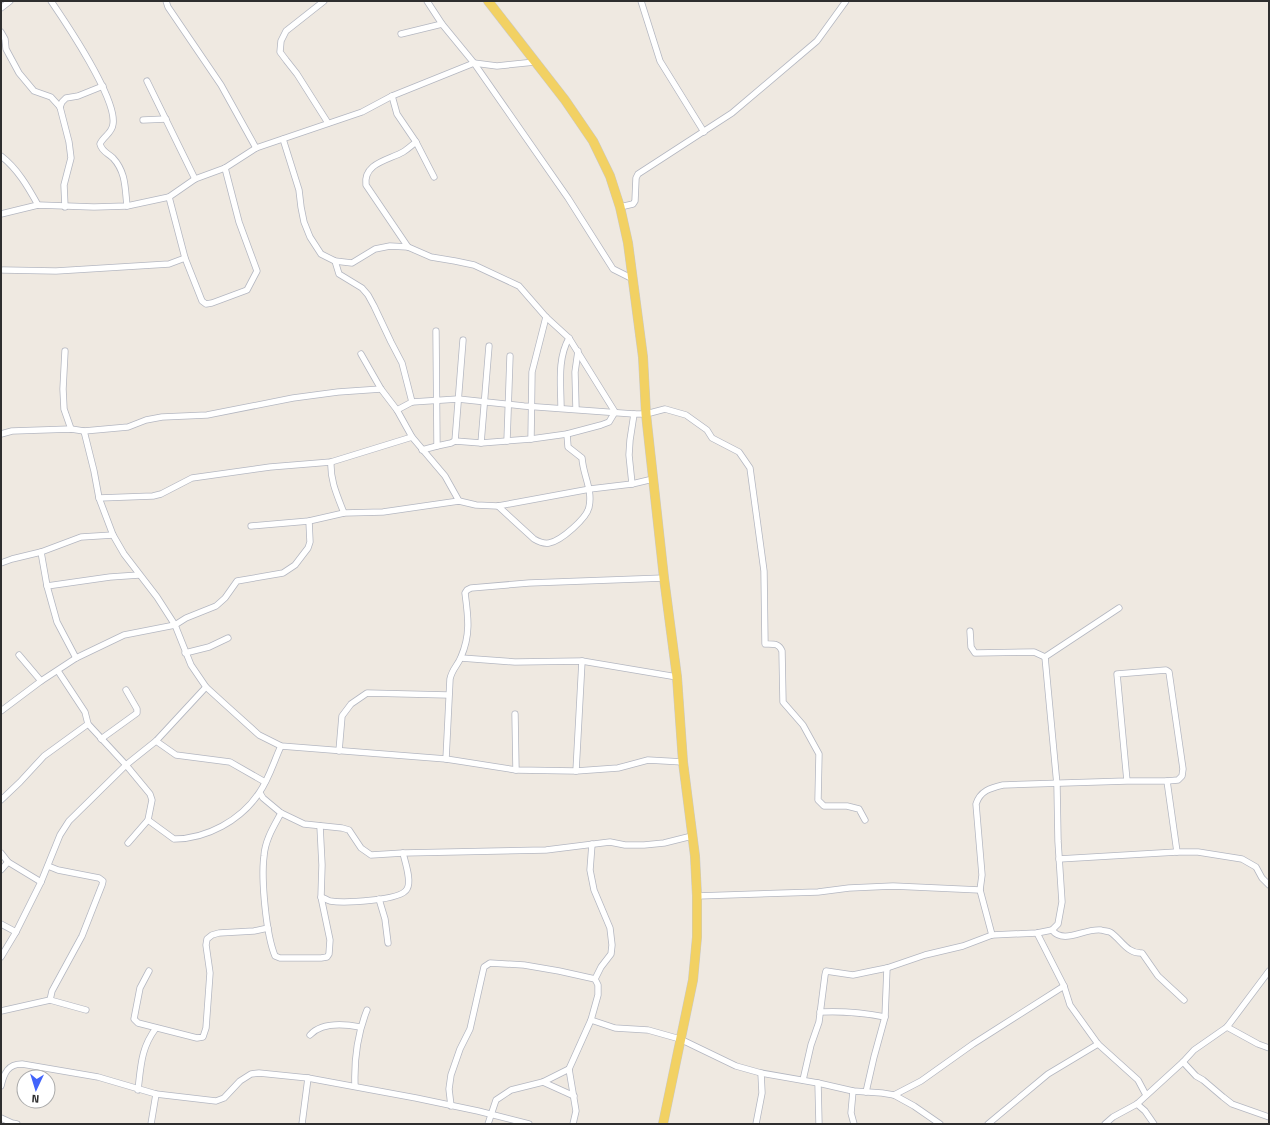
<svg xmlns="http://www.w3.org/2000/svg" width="1270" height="1125" font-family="'Titillium Web',sans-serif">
<rect width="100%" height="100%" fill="#efe9e1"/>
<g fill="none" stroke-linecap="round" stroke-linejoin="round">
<g stroke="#b4b7c1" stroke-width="7">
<g id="minor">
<path d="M51,1C66,23 117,99 113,124C112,134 103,136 100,144C102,152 108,153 113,158C126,172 125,188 127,206"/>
<path d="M166,1L168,7L221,85L256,148"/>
<path d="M324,1L286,31L281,41L280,52L286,60L297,74L328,123"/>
<path d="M427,1L442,24L474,63L568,198L613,269L633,279"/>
<path d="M641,1L660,61L704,132"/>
<path d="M1,8L10,1"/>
<path d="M1,32L5,39L6,49L19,73L34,91L51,97L60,107L69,142L71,158L64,185L65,207"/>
<path d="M401,34L442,24"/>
<path d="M147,81L195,179"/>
<path d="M392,96L397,114L416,142L434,177"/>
<path d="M60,107L62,102L66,98L78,96L103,86"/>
<path d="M143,120L166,119"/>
<path d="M283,139L299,190L301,207L304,222L310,237L321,254L335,261L352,263L375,249L390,246L408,247L431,257L455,261L474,265L519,286L546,317L569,338L615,412L609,422L601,425L567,434L531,439L481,443L455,441L451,443L437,446L422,450"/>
<path d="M1,156C17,168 28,187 38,205"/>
<path d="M169,197L185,258L202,301L206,304L212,303L247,290L257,271L239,222L225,168"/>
<path d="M620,207L633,204L635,201L636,178L638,174L732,113L817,41L846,1"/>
<path d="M1,214L38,205L94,207L127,206L169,197L195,179L225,168L256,148L362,112L392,96L474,63L497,66L535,62"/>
<path d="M408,247L366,185C363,163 389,160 403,152C408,149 412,145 416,142"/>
<path d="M335,261L339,274L362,288L368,295L374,306L391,342L402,363L412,402"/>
<path d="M3,270L56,271L169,264L185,258"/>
<path d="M436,331L437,446"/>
<path d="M65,351L63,389L64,409L71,429"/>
<path d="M361,354L381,389L397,410L412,437L445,476L459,501"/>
<path d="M561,408C561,385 557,359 569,338"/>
<path d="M576,409L575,372L578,351"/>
<path d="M397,410L412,402L458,399L524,406L634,414H646L665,409L686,415L707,430L712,438L739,452L750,468L764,571L765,644C773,644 779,643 782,651L783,702L803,725L819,754L818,800L824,806H847L859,809L865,820"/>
<path d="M84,431L94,471L99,498L113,535L124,554L157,597L175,625L191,665L206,687L228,707L259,735L281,746L446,759L516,770L576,771L618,768L648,760L683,762"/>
<path d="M1,434L12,431L71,429L84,431L128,427L146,420L162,417L207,415L293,398L338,392L381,389"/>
<path d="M531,439L532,372L546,317"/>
<path d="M455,441L463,340"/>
<path d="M507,441L510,356"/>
<path d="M481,443L489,346"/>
<path d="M331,462C330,480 337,495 344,513"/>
<path d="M632,484L629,455L630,440L634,414"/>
<path d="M99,498L153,496L161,494L192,478L270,467L331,462L412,437"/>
<path d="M498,506L534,539C539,542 543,544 549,543C561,541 587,518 589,507C593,490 583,475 582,458L568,447L567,434"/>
<path d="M251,526L309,521L344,513L383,512L459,501L476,505L498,506L590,489L632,484L653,479"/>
<path d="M41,552L47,586L57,622L76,658"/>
<path d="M1,563L12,559L41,552L81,537L113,535"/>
<path d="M47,586L110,577L139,575"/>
<path d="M970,631L971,647L975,653L1034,652L1045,657"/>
<path d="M185,653L209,647L228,638"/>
<path d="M19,655L41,681"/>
<path d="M1045,657L1119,608"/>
<path d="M461,658L515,662L582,661L677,677"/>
<path d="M58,671L85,712L88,724L126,765L150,794L152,800L148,820L128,843"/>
<path d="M1,711L41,681L76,658L124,635L175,625L186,618L216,606L225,598L237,581L283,573L295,565L308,548L310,542L309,521"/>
<path d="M515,714L516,770"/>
<path d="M101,739L137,713V709L126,690"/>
<path d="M156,741L176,755L230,762L265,782"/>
<path d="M339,751L342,716L351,704L367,693L448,695"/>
<path d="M446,759L450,679C452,669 458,665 461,657C471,634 468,616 465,593L467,590L471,588L529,583L664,578"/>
<path d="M576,771L582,661"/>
<path d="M1167,781L1177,852"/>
<path d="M260,793L263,798L281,813L304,824L342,828L349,830L361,848L371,855L403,853L546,850L610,842L625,845H644L664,843L692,836"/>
<path d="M1,800L20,782L44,756L88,724"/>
<path d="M281,813C274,826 265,840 264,856C261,879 266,934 275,956L280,958H321L327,957L329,954L330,940L321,897L322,865L320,826"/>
<path d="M148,820L174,839C207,839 241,820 259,793C269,779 274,761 281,746"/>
<path d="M1,853L8,862L41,882"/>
<path d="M1059,859L1177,852H1198L1242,859L1256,867L1262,878L1269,885"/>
<path d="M48,866L58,870L99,878L103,881L102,885L82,936L52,991L50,1000L86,1010"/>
<path d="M1,870L8,862"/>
<path d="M697,896L818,892L849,888L893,886L980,890"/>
<path d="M321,897C324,898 327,900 330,901C343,903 401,901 407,889C412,881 405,862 403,853"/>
<path d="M379,899L385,919L388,943"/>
<path d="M1,924L16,932"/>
<path d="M1052,930C1064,945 1084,928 1101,930C1104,931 1107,931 1110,932C1121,939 1127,954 1142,953L1158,976L1184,1000"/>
<path d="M1037,933L1064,986L1070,1005L1098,1044L1138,1080L1146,1095"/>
<path d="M992,935L980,890L982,875L976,804C980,791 990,788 1003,785L1127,781H1167L1178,780L1182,776L1183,769L1169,672L1166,670L1117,674L1127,781"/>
<path d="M1,957L16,932L41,882L60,835L69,821L126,765L156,741L206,687"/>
<path d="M149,971L140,988L134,1019L138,1023L197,1038L203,1037L206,1028L210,973L206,945L207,939L212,935L219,933L254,931L268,928"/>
<path d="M1,1011L50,1000"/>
<path d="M820,1012C840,1011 865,1013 885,1017"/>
<path d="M591,1020L615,1028L648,1030L680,1039L736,1066L761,1073L818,1083L853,1091L882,1093L894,1095L914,1106L940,1124"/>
<path d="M1227,1027L1258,1044L1269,1048"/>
<path d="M310,1035C322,1022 344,1024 360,1027"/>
<path d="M1183,1062L1196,1076L1203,1080L1223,1097L1232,1104L1269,1117"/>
<path d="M803,1080L811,1045L819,1022L825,975L826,971L853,975L872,971L887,968L925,955L963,946L992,935L1037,933L1052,930L1058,924L1062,902L1058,841L1057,785L1045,657"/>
<path d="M543,1082L574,1096"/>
<path d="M818,1083L819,1124"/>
<path d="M1,1086C4,1073 8,1064 22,1064L98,1077L156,1094L216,1101L224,1098L240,1081L251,1074L259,1073L308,1078L416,1098L478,1111L529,1124"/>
<path d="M355,1086C354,1060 357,1035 367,1010"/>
<path d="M138,1090C141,1065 141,1048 156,1028"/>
<path d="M853,1091L851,1113L854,1124"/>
<path d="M866,1092L874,1057L885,1017L887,968"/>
<path d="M894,1095L921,1081L973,1044L1064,986"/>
<path d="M1137,1104L1145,1111L1154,1124"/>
<path d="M451,1106L449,1089L451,1075L460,1049L470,1029L484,967L490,963L524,965L559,971L595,979"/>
<path d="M1,1118L12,1123L17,1124"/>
<path d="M151,1124L156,1094"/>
<path d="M302,1124L308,1078"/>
<path d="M488,1124L496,1100L511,1090L543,1082L569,1069"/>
<path d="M573,1124L576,1111L569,1069L591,1020L598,995V985L595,979L601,967L611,954L612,945L610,928L594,890L590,870L592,844"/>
<path d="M756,1124L762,1093L761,1073"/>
<path d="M988,1124L1048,1074L1098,1044"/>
<path d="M1105,1124L1113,1117L1137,1104L1183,1062L1194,1050L1227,1027L1269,971"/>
</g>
</g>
<g stroke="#c9c9c9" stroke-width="10">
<path id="primary" d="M488,1L565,100L593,141L610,176L620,207L628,243L643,357L646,414L664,578L677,677L683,762L695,856L697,896V937L693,980L663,1124"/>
</g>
<use href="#minor" stroke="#fff" stroke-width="5.5"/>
<use href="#primary" stroke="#f2d163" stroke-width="9"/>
</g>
<rect width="1270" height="1125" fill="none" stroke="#2e2e2e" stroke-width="4"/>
<g transform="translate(36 1089) rotate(184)"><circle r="19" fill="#ffffff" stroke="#ababab"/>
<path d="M0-3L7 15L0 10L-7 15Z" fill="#4264fb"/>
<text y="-6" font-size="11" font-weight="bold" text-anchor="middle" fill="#2e2e2e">N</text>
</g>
</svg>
